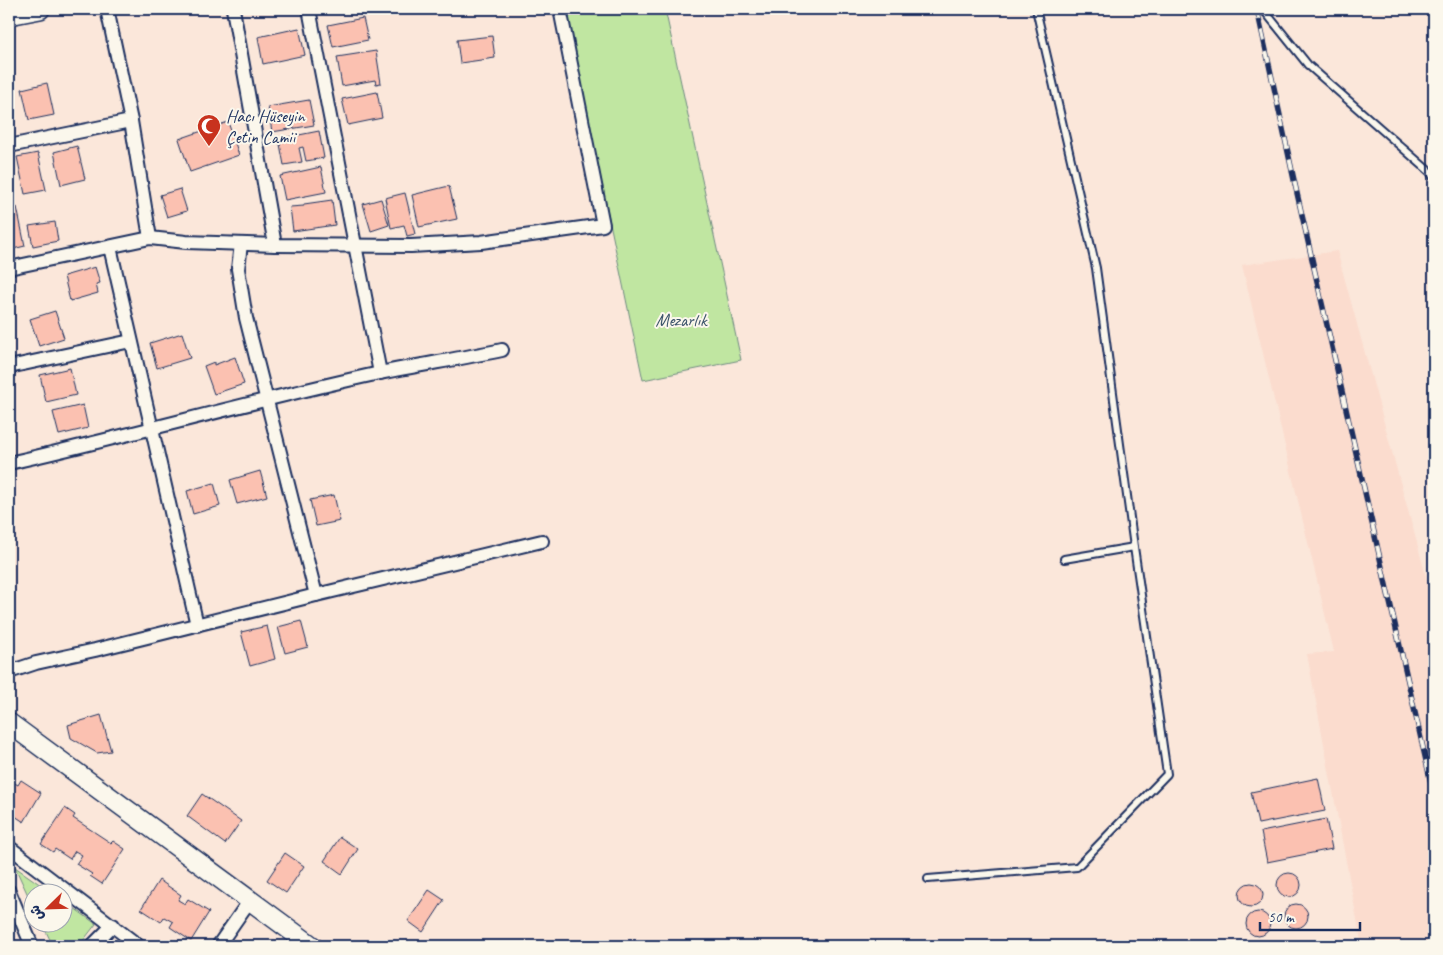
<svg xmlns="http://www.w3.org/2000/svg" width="1443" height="955" font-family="Caveat,'Playpen Sans Arabic',sans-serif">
<rect width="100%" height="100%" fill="#fbe7da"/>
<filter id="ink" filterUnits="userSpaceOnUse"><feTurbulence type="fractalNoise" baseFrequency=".02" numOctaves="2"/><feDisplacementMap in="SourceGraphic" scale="10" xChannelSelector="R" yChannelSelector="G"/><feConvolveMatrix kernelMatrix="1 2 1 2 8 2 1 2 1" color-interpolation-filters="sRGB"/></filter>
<g filter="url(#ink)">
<path fill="#fbdcce" d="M1337,251L1434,605V946H1362L1307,654L1334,652L1242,265Z"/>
<g fill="#c0e6a1" stroke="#6e8a80">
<path d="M565,9H665L741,360L643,380Z"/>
<path d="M15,867L51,892H32V904Z"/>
<path d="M63,900L96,924L79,946H53L42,923L62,922Z"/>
</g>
<g fill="#fbc1b1" stroke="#1b2f5e">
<path d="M363,18L368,40L333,47L328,25Z"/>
<path d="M299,28L305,55L263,64L258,37Z"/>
<path d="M492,36L495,58L460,63L457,40Z"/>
<path d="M376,51L381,83L376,84L375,80L342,86L337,57Z"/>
<path d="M47,83L54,115L29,120L22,89Z"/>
<path d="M377,92L382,118L348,125L342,99Z"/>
<path d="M309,100L314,125L272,132L268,107Z"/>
<path d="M228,122L239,155L190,172L179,139Z"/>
<path d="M319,131L324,158L306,161L303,147L299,148L302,162L284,165L279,139Z"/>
<path d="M77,146L85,179L61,185L54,152Z"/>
<path d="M38,153L46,190L25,194L17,157Z"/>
<path d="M321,167L326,192L285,200L280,176Z"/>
<path d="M9,171L14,198L9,199Z"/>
<path d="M449,186L457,219L419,227L412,195Z"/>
<path d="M180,189L187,211L167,217L160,195Z"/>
<path d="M405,193L415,234L407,236L404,225L391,228L385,198Z"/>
<path d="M381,199L389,225L371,231L363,204Z"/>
<path d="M332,200L335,225L293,231L290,207L304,206V204Z"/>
<path d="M17,207L25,246L9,250V209Z"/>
<path d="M55,222L58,241L33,246L29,226Z"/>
<path d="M95,267L100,283L96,284L98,293L70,301L64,276Z"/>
<path d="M55,311L64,338L39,346L30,319Z"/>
<path d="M182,333L190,358L157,368L150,343Z"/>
<path d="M235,357L244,384L214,394L204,366L214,362V365Z"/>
<path d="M70,368L76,395L46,402L40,375Z"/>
<path d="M83,405L88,428L59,435L53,412Z"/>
<path d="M260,471L267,496L237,504L230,480Z"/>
<path d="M214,483L220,506L193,514L187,491Z"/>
<path d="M334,495L340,521L316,526L310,500Z"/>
<path d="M301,621L308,647L285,653L278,627Z"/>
<path d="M267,626L275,659L250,666L241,632Z"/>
<path d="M101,715L111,751L97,753L71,738L68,725Z"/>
<path d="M9,773L14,776L11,781L18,785L21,780L41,793L24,822L9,812Z"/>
<path d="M1318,778L1325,811L1258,824L1251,792Z"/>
<path d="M202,794L241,821L225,844L187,816Z"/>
<path d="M65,808L75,815L73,818L111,843L113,841L125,849L102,884L90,876L92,874L76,864L82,855L75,851L70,859L55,849L53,852L41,844Z"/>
<path d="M1326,819L1332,849L1267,862L1261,832Z"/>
<path d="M340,837L358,849L342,874L324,861Z"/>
<path d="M285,853L304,866L286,893L267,880Z"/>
<circle cx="1289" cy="885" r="12"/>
<path d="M159,880L181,895L178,900L185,904L188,899L209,912L191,941L170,927L173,922L164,917L161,922L141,909Z"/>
<circle cx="1251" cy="895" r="12"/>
<path d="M429,890L444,900L423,932L408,921Z"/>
<circle cx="1296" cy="916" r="12"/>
<circle cx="1258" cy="924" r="12"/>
</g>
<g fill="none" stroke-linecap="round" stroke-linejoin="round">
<g stroke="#1b2f5e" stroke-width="10">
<g id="lane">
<path d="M1036,9L1096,268L1134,547"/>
<path d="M1263,9L1308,65L1430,172L1434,178"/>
<path d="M928,879L1077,867L1167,774L1134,547L1064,559"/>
</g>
</g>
<g stroke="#1b2f5e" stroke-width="16">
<g id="street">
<path d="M107,9L131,121L150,238"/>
<path d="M233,9L275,245"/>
<path d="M309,9L380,373"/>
<path d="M9,146L131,121"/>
<path d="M241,244L238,269L246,318L316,595"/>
<path d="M110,247L197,625"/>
<path d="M9,268L150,238L186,242L275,245L411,246L481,242L603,225L560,9"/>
<path d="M9,367L131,341"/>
<path d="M9,463C133,435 255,400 380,373C421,365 462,358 502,350"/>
<path d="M9,672L36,663L95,650L316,595L542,541"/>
<path d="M9,847L139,946"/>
<path d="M9,891L32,946"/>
<path d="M92,946L113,925"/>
<path d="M218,946L250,900"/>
</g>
</g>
<g stroke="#1b2f5e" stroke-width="22">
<g id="secondary">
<path d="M9,15L40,9"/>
<path d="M9,723L312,946"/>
</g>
</g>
<use href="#lane" stroke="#fbf7ec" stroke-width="6"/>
<use href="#street" stroke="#fbf7ec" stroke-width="12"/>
<use href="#secondary" stroke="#fbf7ec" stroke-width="19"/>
<g stroke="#1b2f5e" stroke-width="5.5">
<path id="rail" d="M1257,9L1294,180L1434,796"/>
</g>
<use href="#rail" stroke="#fbf7ec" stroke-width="4" stroke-dasharray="11" stroke-linecap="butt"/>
</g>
</g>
<defs>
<g id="mosque-pin" transform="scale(1.25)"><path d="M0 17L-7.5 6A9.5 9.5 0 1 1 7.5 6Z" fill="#c8321e" stroke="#fbf7ec"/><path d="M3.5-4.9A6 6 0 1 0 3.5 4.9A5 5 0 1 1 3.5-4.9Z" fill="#fff"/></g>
</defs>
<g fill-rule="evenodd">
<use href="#mosque-pin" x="209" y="126"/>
</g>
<g text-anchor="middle" stroke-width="4" stroke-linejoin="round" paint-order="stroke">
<g font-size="18" fill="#1b2f5e" stroke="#fbf7ec" text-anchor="start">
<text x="226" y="122">Hacı Hüseyin<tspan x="226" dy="21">Çetin Camii</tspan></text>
</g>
<g font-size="18" fill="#3c546b" stroke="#fbf7ec">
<text x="681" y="326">Mezarlık</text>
</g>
</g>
<rect width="1443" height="955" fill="none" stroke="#fbf7ec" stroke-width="30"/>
<rect x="15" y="15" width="1413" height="925" fill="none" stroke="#1b2f5e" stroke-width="2" filter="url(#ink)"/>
<g transform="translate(48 908) rotate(247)"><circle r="24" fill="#fbf7ec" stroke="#a1a7b3"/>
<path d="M0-4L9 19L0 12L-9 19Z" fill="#c8321e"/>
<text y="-8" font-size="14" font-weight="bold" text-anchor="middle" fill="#1b2f5e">ش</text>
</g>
<path d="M1260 922v8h100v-8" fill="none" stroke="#1b2f5e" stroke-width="2.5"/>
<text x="1268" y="922" font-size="15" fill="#1b2f5e" stroke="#fbf7ec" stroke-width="4" paint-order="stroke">50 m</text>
</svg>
